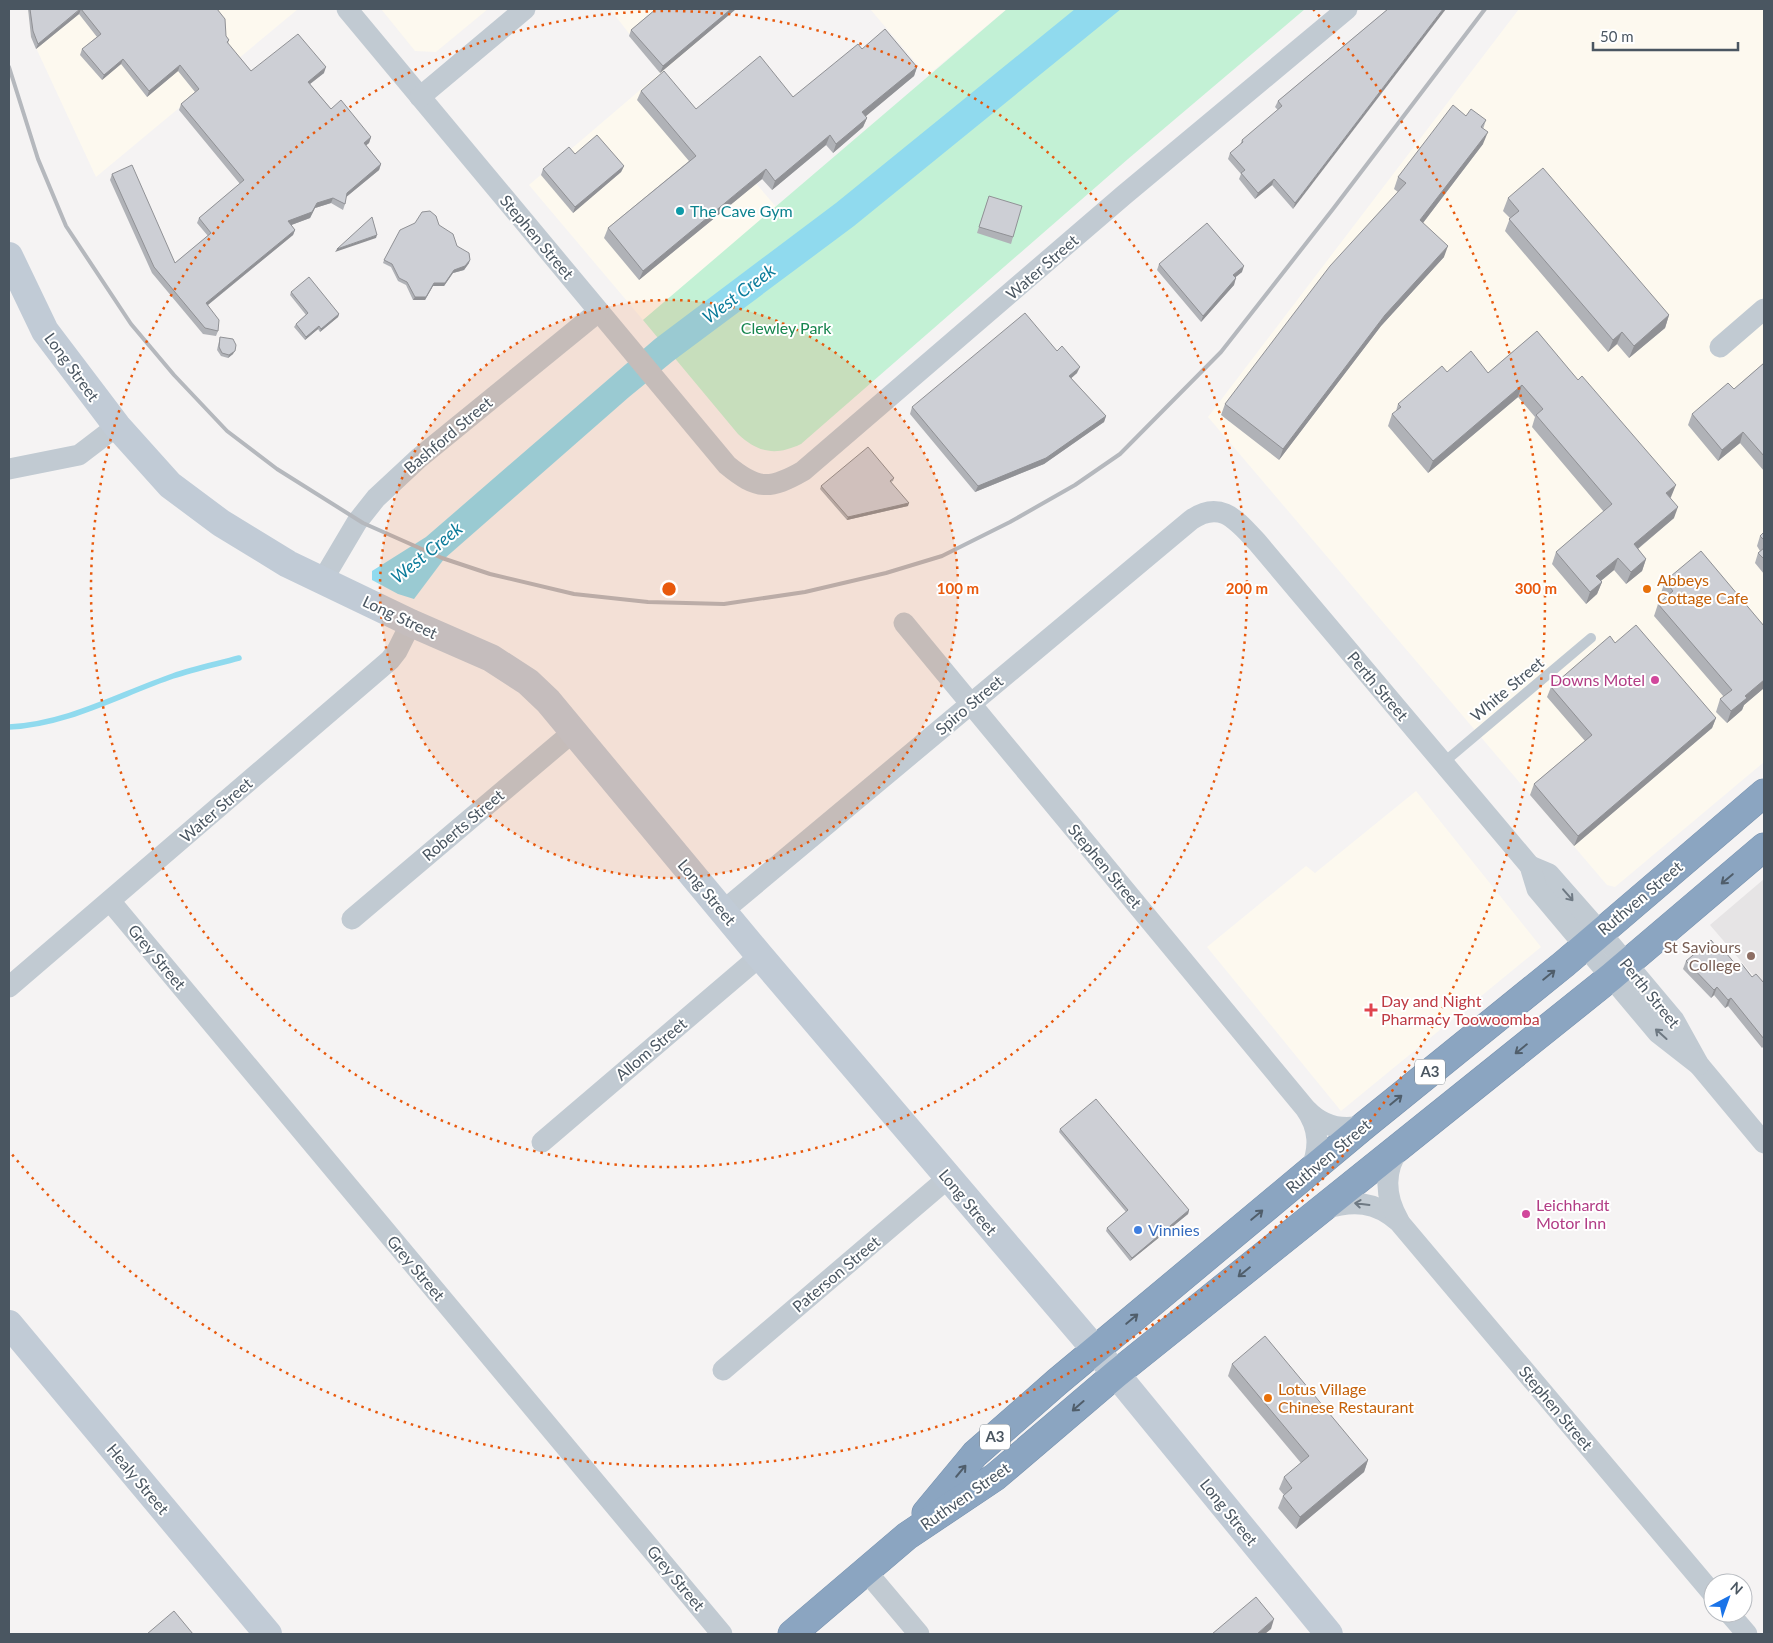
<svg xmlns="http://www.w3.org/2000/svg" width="1773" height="1643" font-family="Lato,sans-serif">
<rect width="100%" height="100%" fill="#f5f3f3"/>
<g fill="#fdf9ef">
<path d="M28,9H298L96,177L31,37Z"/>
<path d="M381,9H488L436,52L415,51Z"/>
<path d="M610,9H736L661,73L777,208L643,320L529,185L660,73Z"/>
<path d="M870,9H1007L927,76Z"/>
<path d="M1519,9H1764V762L1615,887L1607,885L1208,417Z"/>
<path d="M1416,791L1541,947L1341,1111L1207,947L1306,866L1315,873Z"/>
</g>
<path fill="#e6e4e5" d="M1764,879V988L1710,925Z"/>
<path fill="#c3f1d5" d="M1007,9H1305L1128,159L801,444C776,456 758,453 738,434L643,320Z"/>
<path fill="#90daee" d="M1075,9H1121L854,226L673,361L629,397L444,559L414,599L398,594L372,580V571L426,537L655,339L836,203Z"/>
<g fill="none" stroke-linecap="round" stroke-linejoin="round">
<path stroke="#90daee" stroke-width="5.5" d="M9,727C68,724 118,695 173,676C194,669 217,664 239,658"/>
<g stroke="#7690ad" stroke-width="29">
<g id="highway">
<path d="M926,1513L975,1454L1057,1382L1365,1125L1564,964L1764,793"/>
<path d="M792,1634L907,1536L995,1477L1116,1374L1611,977L1764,847"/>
</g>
</g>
<path stroke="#c1cad2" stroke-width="10" d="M1443,763L1591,638"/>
<g stroke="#c1cad2" stroke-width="21">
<path d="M347,9L727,465C757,490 770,490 803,471L1124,195L1347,9"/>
<path d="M420,97L525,9"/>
<path d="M1720,347L1764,309"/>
<path d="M9,469L79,455L117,426"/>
<path d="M322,581L357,522L376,498L419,458L598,312"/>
<path d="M904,623L1305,1108C1320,1129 1320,1149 1310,1172"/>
<path d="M1530,866L1549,874L1600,932L1674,1020L1699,1065L1764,1143"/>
<path d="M110,901L722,1634"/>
<path d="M723,911L1191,520C1221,499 1237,521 1257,542L1530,866L1537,889L1658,1033L1699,1065"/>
<path d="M352,919L573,732"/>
<path d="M9,987L390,660L397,651L411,623"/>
<path d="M1307,1110C1323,1127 1343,1131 1365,1125"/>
<path d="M542,1142L760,956"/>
<path d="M1324,1209C1353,1200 1376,1201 1399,1222L1713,1594"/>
<path d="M1399,1221C1385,1197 1383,1171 1400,1147"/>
<path d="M723,1370L948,1178"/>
<path d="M866,1571L919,1634"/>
<path d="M1729,1613L1747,1634"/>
</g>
<g stroke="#c1cbd6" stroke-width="28">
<path d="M9,256L45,331L117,426L170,485L221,523L288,564L411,623L491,658L528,682L548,701L760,956L1116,1374L1329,1634"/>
<path d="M9,1324L268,1634"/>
</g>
<use href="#highway" stroke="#8ba5c1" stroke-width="28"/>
<path stroke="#b5b8bd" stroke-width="4" d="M9,67L38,159L66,226L131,324L174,375L227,431L277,469L363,523L442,558L490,574L574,594L648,602L724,604L805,592L886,573L942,556L1010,522L1075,485L1120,454L1221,352L1333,209L1485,9"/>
</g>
<g fill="#b0b2b7">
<path d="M28,9H217L226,36L229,40L228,44L251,71L324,73L310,84L331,109L371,137L369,143L366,145L381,164L379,170L346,197L345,204L343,210L331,203L315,208L310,218L291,225L295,230L293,235L208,305L218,331L216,336L203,334L152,273L110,180L112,174L175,263L208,236L197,223L199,218L240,184L179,110L181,104L195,92L178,71L147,97L121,64L102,80L80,55L82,49L97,37L79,14L36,49L31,37Z"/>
<path d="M656,9H736L660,73L629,36L631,30Z"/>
<path d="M1388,9L1293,209L1272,185L1255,199L1239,179L1241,174L1228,159L1230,153L1240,145L1242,140L1278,110L1275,107L1278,101Z"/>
<path d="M862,49L917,67L914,76L865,116L867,118L863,127L833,153L826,145L772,190L762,179L639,280L604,238L608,228L689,161L637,100L641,91L696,109L793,97Z"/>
<path d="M1466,116L1486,120L1483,129V144L1423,223L1444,257L1381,326L1279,460L1221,415L1225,404L1398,192L1394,189L1398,177Z"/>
<path d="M575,154L624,166L621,172L573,213L541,175L543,169Z"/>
<path d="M1508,198L1669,315L1665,328L1629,358L1617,344L1608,352L1505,231L1510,218L1503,211Z"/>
<path d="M987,202L1013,237L1011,244L977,233Z"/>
<path d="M415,223L439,225L457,246L469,263L464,270L453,273L444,286H433L425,300H413L406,285L398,281L391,267L383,263L384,260Z"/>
<path d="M1159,264L1242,272L1235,277L1234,285L1201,322L1157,270Z"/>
<path d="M291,292L339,314L338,317L320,332L318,329L305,340L294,327L296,324L306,315L290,295Z"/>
<path d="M1537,331L1671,497L1670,498L1674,518L1638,549L1646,559L1642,571L1626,584L1614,570L1601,581L1602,582L1597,594L1586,604L1552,564L1556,552L1604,512L1532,427L1535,417L1518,397L1428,473L1388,426L1392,414L1396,411L1398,404L1447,372L1488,373Z"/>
<path d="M220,337L233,354L228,358L221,356L217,350Z"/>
<path d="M1057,351L1077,373L1071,378L1106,416L1104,422L1044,464L975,492L910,414L912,407Z"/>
<path d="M1764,363V471L1740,443L1718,461L1688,425L1692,414L1734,389Z"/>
<path d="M894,478L893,481L891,482L908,506L847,520L820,489L821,486Z"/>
<path d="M1764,532V574L1755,563L1758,553L1760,551L1757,546L1760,536Z"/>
<path d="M1665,581L1764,626V688L1744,705L1742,710L1727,723L1716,712L1720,699L1724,697L1654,616L1658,604L1665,598L1661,593Z"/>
<path d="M1551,687L1716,718L1712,728L1574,846L1530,795L1534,784L1585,741L1547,697Z"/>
<path d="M1723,955L1752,977L1764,983V1046L1762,1048L1728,1006L1725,1008L1714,995L1711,998L1683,969L1686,961Z"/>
<path d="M1060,1129L1189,1210L1188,1214L1130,1261L1106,1231L1107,1228L1126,1212L1059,1132Z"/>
<path d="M1232,1364L1368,1460L1364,1472L1296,1529L1278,1508L1283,1496L1284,1495L1279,1489L1284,1477L1301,1463L1228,1376Z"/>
</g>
<g fill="#909195">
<path d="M81,9L79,14L36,49L38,44Z"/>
<path d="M402,9H417L415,10Z"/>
<path d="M731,9H736L660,73L663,66Z"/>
<path d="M1443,9H1446L1293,209L1295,203Z"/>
<path d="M123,59L121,64L102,80L104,75Z"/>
<path d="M180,65L178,71L147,97L149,91Z"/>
<path d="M326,67L324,73L306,87L308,82Z"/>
<path d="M917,67L914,76L859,122L862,112Z"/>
<path d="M867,118L863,127L833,153L836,144Z"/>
<path d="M1488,132L1483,144L1416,232L1420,220Z"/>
<path d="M830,135L826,145L772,190L775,181Z"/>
<path d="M371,137L369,143L362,149L364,143Z"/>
<path d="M381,164L379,170L345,198L347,193Z"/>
<path d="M624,166L621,172L573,213L575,207Z"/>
<path d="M766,169L762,179L639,280L643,271Z"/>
<path d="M1274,179L1272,185L1255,199L1258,193Z"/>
<path d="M333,198L331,203L315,208L310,218L286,227L288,221L317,203Z"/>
<path d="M295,230L293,235L204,308L206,303Z"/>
<path d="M377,235L376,238L335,252L337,249Z"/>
<path d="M1448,246L1444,257L1381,326L1279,460L1283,449L1385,315Z"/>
<path d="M470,260L469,263L464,270L453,273L444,286H433L425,300H413L415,297L434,283Z"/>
<path d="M1244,266L1242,272L1231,281L1233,275Z"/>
<path d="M1236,278L1234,285L1201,322L1203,316Z"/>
<path d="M339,314L338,317L320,332L321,329Z"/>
<path d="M1669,315L1665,328L1629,358L1634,346Z"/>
<path d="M319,326L318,329L305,340L306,337Z"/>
<path d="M1622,332L1617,344L1608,352L1613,340Z"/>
<path d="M235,351L233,354L228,358L229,355Z"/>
<path d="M1080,367L1077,373L1067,382L1069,376Z"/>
<path d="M1522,385L1518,397L1428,473L1433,461Z"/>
<path d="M1106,416L1104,422L1044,464L975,492L978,486Z"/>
<path d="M1743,432L1740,443L1718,461L1722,450Z"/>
<path d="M1676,485L1671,497L1662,505L1666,493Z"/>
<path d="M909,503L908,506L847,520L848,517Z"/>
<path d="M1678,507L1674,518L1629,556L1634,544Z"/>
<path d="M1618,558L1614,570L1592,588L1596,576Z"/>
<path d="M1646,559L1642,571L1626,584L1631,572Z"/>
<path d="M1602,582L1597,594L1586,604L1590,592Z"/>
<path d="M1764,680V688L1744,705L1742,710L1727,723L1731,711L1745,696Z"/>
<path d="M1716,718L1712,728L1574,846L1578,836Z"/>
<path d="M1717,987L1714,995L1711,998L1714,990Z"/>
<path d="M1731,998L1728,1006L1725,1008L1728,1000Z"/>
<path d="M1189,1210L1188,1214L1130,1261L1132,1258Z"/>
<path d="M1368,1460L1364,1472L1296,1529L1300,1517Z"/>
<path d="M1274,1619L1271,1629L1265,1634H1257Z"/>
</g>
<g fill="#cdcfd5" stroke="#909195">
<path d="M30,9H80L38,44L33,31Z"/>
<path d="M81,9H217L225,19L226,36L229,40L227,42L251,71L298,34L326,67L308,82L331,109L341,100L371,137L364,143L381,164L347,193L345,204L333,198L317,203L312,212L288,221L295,230L206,303L219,320L218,331L205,328L154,267L112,174L132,165L175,263L211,233L199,218L244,180L181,104L199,89L180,65L149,91L123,59L104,75L82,49L101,34Z"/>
<path d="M656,9H731L663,66L631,30Z"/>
<path d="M1388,9H1443L1295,203L1274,179L1258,193L1241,173L1245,170L1230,153L1243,142L1242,140L1282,106L1278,101Z"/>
<path d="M885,29L917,67L862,112L867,118L836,144L830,135L775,181L766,169L643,271L608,228L696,156L641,91L664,71L696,109L760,56L793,97L858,44L862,49Z"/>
<path d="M1453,105L1466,116L1471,109L1486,120L1481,127L1488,132L1420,220L1448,246L1385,315L1283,449L1225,404L1330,266L1406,183L1398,177Z"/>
<path d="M597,135L624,166L575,207L543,169L569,147L575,154Z"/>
<path d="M1543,168L1669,315L1634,346L1622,332L1613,340L1509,219L1519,211L1508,198Z"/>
<path d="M989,196L1022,206L1013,237L979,227Z"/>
<path d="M430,211L436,216L439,225L453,234L457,246L469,253L470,260L465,266L454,270L445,283H434L426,297H415L407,282L399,278L392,264L384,260L400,230L415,223L422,212Z"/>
<path d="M372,217L377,235L337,249Z"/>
<path d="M1207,223L1244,266L1233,275L1236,278L1203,316L1159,264Z"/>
<path d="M309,277L339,314L321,329L319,326L306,337L296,324L308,313L291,292Z"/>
<path d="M1025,313L1057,351L1062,346L1080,367L1069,376L1106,416L1046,458L978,486L912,407Z"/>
<path d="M1537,331L1578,380L1582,376L1676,485L1666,493L1678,507L1634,544L1646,559L1631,572L1618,558L1596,576L1602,582L1590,592L1556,552L1612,504L1536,415L1543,409L1522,385L1433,461L1392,414L1401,407L1398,404L1442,366L1447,372L1471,351L1488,373Z"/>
<path d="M220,337L233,339L236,345L235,351L229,355L222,353L219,347Z"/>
<path d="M1764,363V456L1743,432L1722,450L1692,414L1728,383L1734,389Z"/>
<path d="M868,447L894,478L890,481L909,503L848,517L821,486Z"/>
<path d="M1764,532V540L1760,536Z"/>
<path d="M1764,548V559L1758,553Z"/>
<path d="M1701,551L1764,626V680L1745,696L1747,698L1731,711L1720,699L1732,690L1658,604L1673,591L1665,581Z"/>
<path d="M1636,625L1716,718L1578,836L1534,784L1592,735L1551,687L1610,636L1615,643Z"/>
<path d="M1711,940L1723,955L1726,953L1737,966L1741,963L1752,977L1756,974L1764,983V1039L1731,998L1728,1000L1717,987L1714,990L1686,961Z"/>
<path d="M1096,1099L1189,1210L1132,1258L1107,1228L1128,1210L1060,1129Z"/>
<path d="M1265,1336L1368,1460L1300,1517L1283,1496L1292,1488L1284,1477L1309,1456L1232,1364Z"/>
<path d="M1256,1597L1274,1619L1257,1634H1212Z"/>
<path d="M174,1611L193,1634H147Z"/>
</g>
<defs><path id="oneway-shaft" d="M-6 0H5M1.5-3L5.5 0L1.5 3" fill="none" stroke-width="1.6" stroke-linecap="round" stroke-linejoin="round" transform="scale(1.25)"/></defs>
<g stroke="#505e6b">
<use href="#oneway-shaft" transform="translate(1727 879) rotate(140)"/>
<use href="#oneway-shaft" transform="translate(1549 975) rotate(-39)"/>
<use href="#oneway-shaft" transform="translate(1521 1049) rotate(141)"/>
<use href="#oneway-shaft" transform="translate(1396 1100) rotate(-39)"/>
<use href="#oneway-shaft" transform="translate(1257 1215) rotate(-40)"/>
<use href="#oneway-shaft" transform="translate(1244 1272) rotate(141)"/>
<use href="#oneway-shaft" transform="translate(1132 1319) rotate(-40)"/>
<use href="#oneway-shaft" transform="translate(1078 1406) rotate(139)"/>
<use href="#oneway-shaft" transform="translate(961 1471) rotate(-50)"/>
</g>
<g stroke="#6e7983">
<use href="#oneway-shaft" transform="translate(1568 895) rotate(49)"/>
<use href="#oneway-shaft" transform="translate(1661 1034) rotate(-138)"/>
<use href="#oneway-shaft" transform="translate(1362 1204) rotate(-173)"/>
</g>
<circle cx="669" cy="589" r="289" fill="#e8590c" fill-opacity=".12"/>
<g fill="none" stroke="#e8590c" stroke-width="2.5" stroke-dasharray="2.5 5">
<circle cx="669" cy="589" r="289"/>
<circle cx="669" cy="589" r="578"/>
<path d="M1313 9A867 867 0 1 1 10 1152"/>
</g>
<circle fill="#0f9aa8" stroke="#fff" stroke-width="2" cx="680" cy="211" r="5"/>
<g fill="#e8710a" stroke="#fff" stroke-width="2">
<circle cx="1647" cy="589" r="5"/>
<circle cx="1268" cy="1398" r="5"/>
</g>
<g fill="#d1479c" stroke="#fff" stroke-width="2">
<circle cx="1655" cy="680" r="5"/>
<circle cx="1526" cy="1214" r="5"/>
</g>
<circle fill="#8d6e63" stroke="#fff" stroke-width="2" cx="1751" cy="956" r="5"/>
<path fill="#e0444e" stroke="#fff" stroke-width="2" d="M1368.5 1002.5h5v5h5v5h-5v5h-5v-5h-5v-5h5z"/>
<circle fill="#3f7fe0" stroke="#fff" stroke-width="2" cx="1138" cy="1230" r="5"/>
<g text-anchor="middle" stroke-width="4" stroke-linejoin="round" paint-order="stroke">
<g fill="#fff" stroke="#808990" stroke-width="1">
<rect x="1415" y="1059.5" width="30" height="25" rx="4"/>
<rect x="980" y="1424.5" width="30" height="25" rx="4"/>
</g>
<g font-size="15" font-weight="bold" fill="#4a5661">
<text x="1430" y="1077">A3</text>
<text x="995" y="1442">A3</text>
</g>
<g font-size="16" fill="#0d838f" stroke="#fff" text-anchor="start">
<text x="690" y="217">The Cave Gym</text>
</g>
<g font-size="16" fill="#4a5661" stroke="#fff">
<text transform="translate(537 237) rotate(50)" y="6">Stephen Street</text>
<text transform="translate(1042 267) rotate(-41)" y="6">Water Street</text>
<text transform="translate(72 367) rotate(54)" y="6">Long Street</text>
<text transform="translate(448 435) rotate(-40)" y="6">Bashford Street</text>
<text transform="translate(400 617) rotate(25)" y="6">Long Street</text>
<text transform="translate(1378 686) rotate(50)" y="6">Perth Street</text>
<text transform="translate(1507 689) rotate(-40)" y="6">White Street</text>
<text transform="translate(969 705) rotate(-40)" y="6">Spiro Street</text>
<text transform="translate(216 810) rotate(-41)" y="6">Water Street</text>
<text transform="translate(463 825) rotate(-40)" y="6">Roberts Street</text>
<text transform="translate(1105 866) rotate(50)" y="6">Stephen Street</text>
<text transform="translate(707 892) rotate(50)" y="6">Long Street</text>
<text transform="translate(1640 898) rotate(-40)" y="6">Ruthven Street</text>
<text transform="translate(157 957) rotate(50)" y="6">Grey Street</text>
<text transform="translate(1650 993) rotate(51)" y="6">Perth Street</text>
<text transform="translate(651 1049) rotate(-40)" y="6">Allom Street</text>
<text transform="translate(1328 1156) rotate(-40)" y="6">Ruthven Street</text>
<text transform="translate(968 1202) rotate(50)" y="6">Long Street</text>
<text transform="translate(416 1268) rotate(50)" y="6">Grey Street</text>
<text transform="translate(836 1274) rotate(-40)" y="6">Paterson Street</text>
<text transform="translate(1556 1408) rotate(50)" y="6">Stephen Street</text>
<text transform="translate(138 1479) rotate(50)" y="6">Healy Street</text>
<text transform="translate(965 1496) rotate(-35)" y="6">Ruthven Street</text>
<text transform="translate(1229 1512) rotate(51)" y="6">Long Street</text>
<text transform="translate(676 1578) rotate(50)" y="6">Grey Street</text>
</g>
<g font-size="16" fill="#17864f" stroke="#fff">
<text x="786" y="334">Clewley Park</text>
</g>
<g font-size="16" fill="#c56008" stroke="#fff" text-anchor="start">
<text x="1657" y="586">Abbeys<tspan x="1657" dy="18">Cottage Cafe</tspan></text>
<text x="1278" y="1395">Lotus Village<tspan x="1278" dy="18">Chinese Restaurant</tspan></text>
</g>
<g font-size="16" fill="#b23c85" stroke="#fff" text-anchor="end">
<text x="1645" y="686">Downs Motel</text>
<text x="1536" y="1211" text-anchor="start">Leichhardt<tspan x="1536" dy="18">Motor Inn</tspan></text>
</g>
<g font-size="16" fill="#785e54" stroke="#fff" text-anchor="end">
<text x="1741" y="953">St Saviours<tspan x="1741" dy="18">College</tspan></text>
</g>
<g font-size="16" fill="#be3a42" stroke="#fff" text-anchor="start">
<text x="1381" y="1007">Day and Night<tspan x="1381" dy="18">Pharmacy Toowoomba</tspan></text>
</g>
<g font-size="16" fill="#366cbe" stroke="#fff" text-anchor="start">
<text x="1148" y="1236">Vinnies</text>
</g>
<g font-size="18" font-style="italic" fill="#0c7c9b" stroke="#fff">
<text transform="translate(739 294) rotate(-37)" y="6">West Creek</text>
<text transform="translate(427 553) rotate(-39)" y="6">West Creek</text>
</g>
</g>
<circle cx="669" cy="589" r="8" fill="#e8590c" stroke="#fff" stroke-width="2.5"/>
<g font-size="15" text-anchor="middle" font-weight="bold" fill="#e8590c" stroke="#fff" stroke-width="4" stroke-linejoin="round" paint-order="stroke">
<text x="958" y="594">100 m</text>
<text x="1247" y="594">200 m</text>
<text x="1536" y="594">300 m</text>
</g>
<rect width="1773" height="1643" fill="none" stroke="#4a5661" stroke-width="20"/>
<g transform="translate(1728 1598) rotate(41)"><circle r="24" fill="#ffffff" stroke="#b7bbc0"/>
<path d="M0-4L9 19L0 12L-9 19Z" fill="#1a73e8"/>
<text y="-8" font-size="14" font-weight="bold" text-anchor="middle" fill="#4a5661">N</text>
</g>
<path d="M1593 42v8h145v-8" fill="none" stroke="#4a5661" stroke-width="2.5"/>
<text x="1600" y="42" font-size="15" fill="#4a5661" stroke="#ffffff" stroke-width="4" paint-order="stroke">50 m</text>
</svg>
